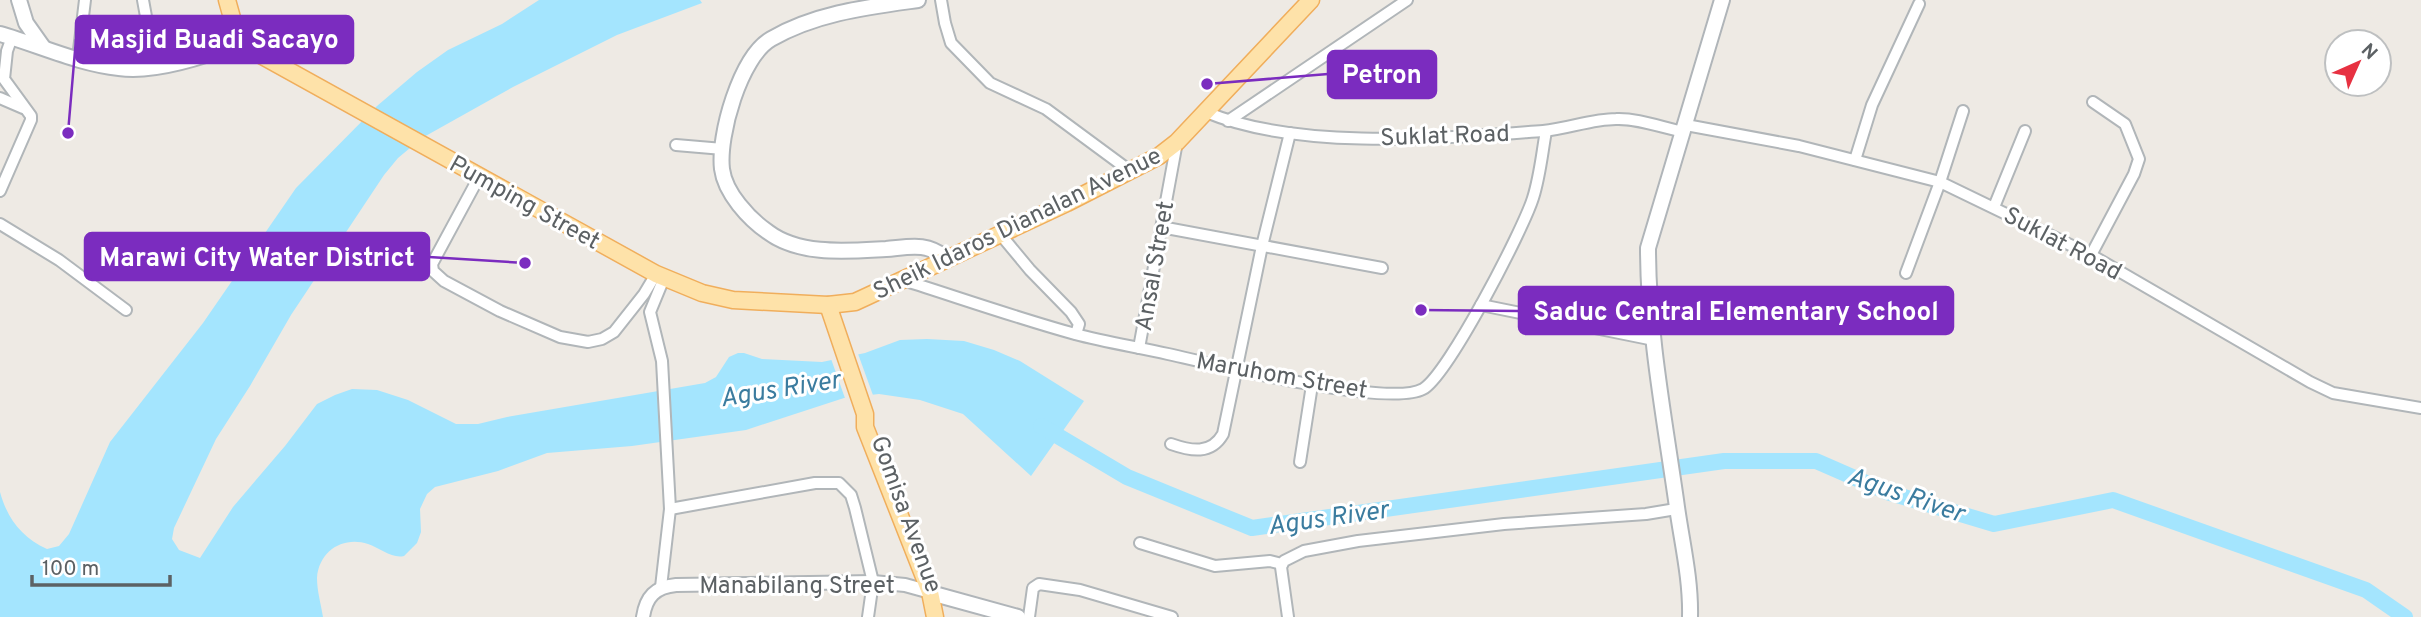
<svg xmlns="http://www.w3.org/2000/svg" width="2421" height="617" font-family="Overpass,sans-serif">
<rect width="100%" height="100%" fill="#eeeae4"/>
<path fill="#a4e5fe" d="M539,0H700L702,3L617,35L513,87L422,138L398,158L384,175L291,315L250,386L216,439L174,528L172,539L179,550L200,558L233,507L285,446L317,404L335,395L352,389L377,390L408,400L456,424H478L507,417L705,383L716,377L729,357L738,353H744L762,359L822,362L865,353L900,340L927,339L964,341L994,350L1020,361L1084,401L1031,476L963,414L920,400L879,394L844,398L746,430L632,446L547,453L498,471L435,487L427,494L420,509L421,532L417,543L404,556C392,559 380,548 368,544C343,536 319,551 317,578C317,591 321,604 323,617H0V492C7,518 22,538 47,549L59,546L69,534L110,442L203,323L296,188L377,106L417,72L448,50L502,24Z"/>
<path fill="#eeeae4" d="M857,351L874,398L846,401L830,356Z"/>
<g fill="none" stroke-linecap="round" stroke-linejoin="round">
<path stroke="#a4e5fe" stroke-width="16" d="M1041,426L1127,477L1252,528L1724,461H1816L1887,492L1994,524L2113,500L2366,590L2405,617"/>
<g stroke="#b1b6b9" stroke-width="14">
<g id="minor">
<path d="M143,0L155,66"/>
<path d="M941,0L945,23L951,43L990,83L1046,109L1130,171"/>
<path d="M78,58L85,0"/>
<path d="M0,98L23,108"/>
<path d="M1206,112C1299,151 1443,138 1543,131C1567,129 1592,119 1616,119C1638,118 1663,128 1684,132"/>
<path d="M1228,121L1407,0"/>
<path d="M1686,125L1799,146L1940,182L2091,255L2310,382L2333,393L2421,408"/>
<path d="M676,145L723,149"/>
<path d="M1855,160L1872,105L1919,4"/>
<path d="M479,177L432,264L433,271L444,281L500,311L560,337L588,342L602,339L614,332L644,294L656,274"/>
<path d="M0,191L31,120V116L4,79L7,51L12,37"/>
<path d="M1994,207L2025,131"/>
<path d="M0,224L59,260L126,310"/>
<path d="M1161,227L1382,268"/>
<path d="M1001,235L1030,270L1071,312L1079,324L1076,334"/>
<path d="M2091,255L2134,174L2139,159L2125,124L2093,102"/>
<path d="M1906,273L1940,182L1963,111"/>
<path d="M903,280C960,298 1017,318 1075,334C1105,342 1137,347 1168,354C1212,364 1389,408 1423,389C1448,375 1523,230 1533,198C1540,176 1542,153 1546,131"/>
<path d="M1481,305L1654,340"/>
<path d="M1139,348L1177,142"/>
<path d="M1171,444C1191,451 1211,455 1223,434L1262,246L1290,133"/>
<path d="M1300,462L1312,385"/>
<path d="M670,509L815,483H839L851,495L855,508L873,582L868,617"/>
<path d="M1140,543L1215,566L1270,561L1282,564"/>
<path d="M661,587L670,509L662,361L650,312L664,278"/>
<path d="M1029,617L1033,588L1039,584L1080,590L1172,617"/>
<path d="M1288,617L1281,567L1284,561L1304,551L1358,541L1504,524L1646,514L1670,510"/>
</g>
</g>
<g stroke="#b1b6b9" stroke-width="16">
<path id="tertiary" d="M643,617C646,597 655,587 676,585L873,582L905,585L934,593"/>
</g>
<g stroke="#b0b5b9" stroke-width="18">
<g id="secondary">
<path d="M19,0L26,23L43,47"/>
<path d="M918,0C868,7 816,13 771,39C740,57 718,136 722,169C725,193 749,219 768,232C800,256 848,251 886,249C910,247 926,242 946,258"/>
<path d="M0,34C39,45 79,64 119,68C154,73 206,56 239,43"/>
<path d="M938,595L1018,617"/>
<path d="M1690,617C1691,577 1681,539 1676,500C1664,416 1648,332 1648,248L1722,0"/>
</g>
</g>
<g stroke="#f0ae5c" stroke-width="19">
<g id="primary">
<path d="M227,0L239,43L656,274L702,293L733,300L828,305L855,302L868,296L1067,203L1159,156L1177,142L1311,0"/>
<path d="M828,305L865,414V427L930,592L935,617"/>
</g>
</g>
<use href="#minor" stroke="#fff" stroke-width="10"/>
<use href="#tertiary" stroke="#fff" stroke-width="12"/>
<use href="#secondary" stroke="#fff" stroke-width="14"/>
<use href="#primary" stroke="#fee2a9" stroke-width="16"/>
</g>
<g text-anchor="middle" stroke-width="6" stroke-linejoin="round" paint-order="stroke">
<g font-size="24" fill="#5c6164" stroke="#fff">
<text transform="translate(1445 135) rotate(-2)" y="8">Suklat Road</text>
<text transform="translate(525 202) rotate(29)" y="8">Pumping Street</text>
<text transform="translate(1017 223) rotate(-26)" y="8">Sheik Idaros Dianalan Avenue</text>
<text transform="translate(2063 243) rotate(28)" y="8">Suklat Road</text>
<text transform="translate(1154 266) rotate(-80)" y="8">Ansal Street</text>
<text transform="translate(1282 375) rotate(10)" y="8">Maruhom Street</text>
<text transform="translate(907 514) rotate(70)" y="8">Gomisa Avenue</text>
<text x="797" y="593">Manabilang Street</text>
</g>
<g font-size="26" font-style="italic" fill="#3b7c9f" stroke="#fff">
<text transform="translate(780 388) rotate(-9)" y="9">Agus River</text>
<text transform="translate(1906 494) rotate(19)" y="9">Agus River</text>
<text transform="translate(1328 517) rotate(-8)" y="9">Agus River</text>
</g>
</g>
<path fill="none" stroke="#7b2cbf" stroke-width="2.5" d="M68 133L76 39M1207 84L1328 74M525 263L429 257M1421 310L1519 311"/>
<g fill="#7b2cbf" stroke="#fff" stroke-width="2.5">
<circle cx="68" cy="133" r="7"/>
<circle cx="1207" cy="84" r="7"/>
<circle cx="525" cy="263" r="7"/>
<circle cx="1421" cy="310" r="7"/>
</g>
<g fill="#7b2cbf" stroke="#7b2cbf" stroke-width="2.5">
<rect x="76" y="16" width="277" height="47" rx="7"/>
<rect x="1328" y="51" width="108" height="47" rx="7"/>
<rect x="85" y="233" width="344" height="47" rx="7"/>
<rect x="1519" y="287" width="434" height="47" rx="7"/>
</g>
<g font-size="26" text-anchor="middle" font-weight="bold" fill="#fff">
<text x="214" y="48">Masjid Buadi Sacayo</text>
<text x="1382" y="83">Petron</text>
<text x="257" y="266">Marawi City Water District</text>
<text x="1736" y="320">Saduc Central Elementary School</text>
</g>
<g transform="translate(2358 63) rotate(45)"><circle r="33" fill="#ffffff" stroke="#bec0c1" stroke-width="2"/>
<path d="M0-5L12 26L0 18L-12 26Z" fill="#e73141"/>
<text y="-10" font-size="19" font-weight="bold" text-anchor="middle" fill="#5c6164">N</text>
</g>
<path d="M32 575v10h138v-10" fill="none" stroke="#5c6164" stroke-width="3.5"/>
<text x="42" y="575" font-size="21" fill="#5c6164" stroke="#ffffff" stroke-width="5" paint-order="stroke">100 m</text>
</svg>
